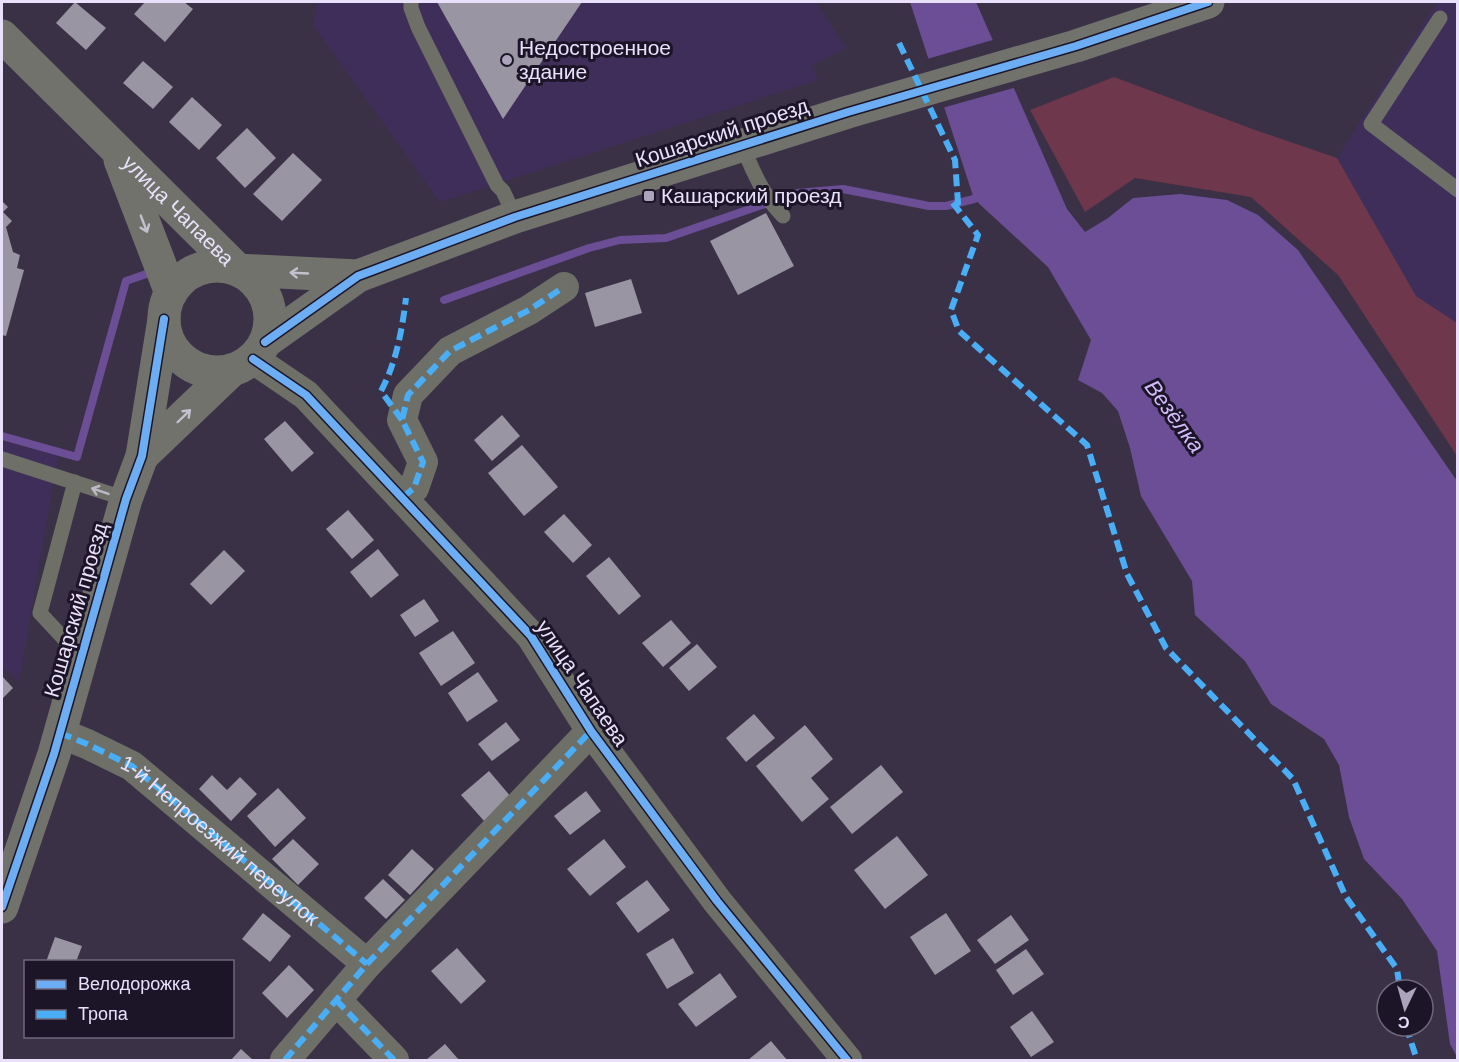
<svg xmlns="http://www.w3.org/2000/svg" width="1459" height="1062" font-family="Arial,sans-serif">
<rect width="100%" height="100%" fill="#3a3147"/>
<g fill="#3f2e59">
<path d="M317,2H816L846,48L811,65L818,80L440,202L313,25Z"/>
<path d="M1437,2H1457V323L1416,296L1337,158Z"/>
<path d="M2,441L58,456L19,682L2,666Z"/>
</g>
<path fill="#6e374c" d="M1114,77L1255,130L1337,158L1416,296L1457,323V456L1338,275L1251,197L1135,178L1085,212L1030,110Z"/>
<path fill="#6b4e96" d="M910,2H976L1067,209L1085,232L1108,218L1133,198L1180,194L1227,200L1258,215L1298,250L1457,481V1057L1450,1044L1437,951L1402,899L1364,859L1349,817L1339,765L1324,739L1271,704L1245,661L1195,615L1192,581L1141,496L1130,448L1118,411L1102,393L1078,380L1091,340L1048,267L974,199Z"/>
<path fill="#3a3147" d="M996,39L1017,87L942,108L927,59Z"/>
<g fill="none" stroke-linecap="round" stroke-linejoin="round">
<g stroke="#6b4e96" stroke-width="8">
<path d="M444,300L589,248L620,240L666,238L797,193L843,189L929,206H946L974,199"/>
<path d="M2,436L77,457L126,281L155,271"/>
</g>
</g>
<g fill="#9995a3">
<path d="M75,2L106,28L86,50L56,23Z"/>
<path d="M145,2H184L193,9L165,42L134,14Z"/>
<path d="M437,2H582L503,119Z"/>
<path d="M143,61L173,87L153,109L123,83Z"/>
<path d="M192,97L222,125L199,150L169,122Z"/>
<path d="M247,128L276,158L245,188L216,158Z"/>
<path d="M293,153L322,180L282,221L253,194Z"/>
<path d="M2,201L8,207L3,212L12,221L6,227L13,252L20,255L17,268L24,270L6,336L2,335Z"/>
<path d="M766,213L794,266L738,295L710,241Z"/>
<path d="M631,279L642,313L595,327L585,293Z"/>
<path d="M502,415L520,436L492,461L474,440Z"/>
<path d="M285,421L314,453L292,472L264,439Z"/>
<path d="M522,445L558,487L524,516L488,473Z"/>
<path d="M348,510L374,540L352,559L326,529Z"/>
<path d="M564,514L592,545L573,563L544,532Z"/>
<path d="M378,549L399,575L371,598L350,572Z"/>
<path d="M224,550L245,571L211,605L190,584Z"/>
<path d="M609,557L641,596L619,615L586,576Z"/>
<path d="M424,599L439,621L415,637L400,615Z"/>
<path d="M671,620L691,643L663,667L642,643Z"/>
<path d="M453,631L475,663L441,686L419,653Z"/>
<path d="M697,644L717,667L689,691L669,668Z"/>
<path d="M478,672L498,701L467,722L448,693Z"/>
<path d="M2,676L13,688L2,699Z"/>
<path d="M754,714L775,738L746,762L726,738Z"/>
<path d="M506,722L520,740L492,761L478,744Z"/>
<path d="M805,725L833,759L811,778L829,799L802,822L756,766Z"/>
<path d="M881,765L903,792L852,834L830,807Z"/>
<path d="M489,771L512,798L485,822L461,795Z"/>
<path d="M212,775L227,790L240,777L257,794L231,821L199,789Z"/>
<path d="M278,788L306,818L275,847L247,816Z"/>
<path d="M586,791L601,811L570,835L554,816Z"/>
<path d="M897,836L928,875L885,909L854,870Z"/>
<path d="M293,839L319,864L298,885L272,859Z"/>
<path d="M604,839L626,867L590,896L567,869Z"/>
<path d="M412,849L434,869L410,895L388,875Z"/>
<path d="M383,879L405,900L386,919L364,898Z"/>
<path d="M647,880L670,910L638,933L616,903Z"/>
<path d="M263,913L291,936L270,962L242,939Z"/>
<path d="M946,913L971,951L935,975L910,937Z"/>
<path d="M1011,915L1029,940L995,964L977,940Z"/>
<path d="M55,937L82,946L76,962H46Z"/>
<path d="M673,938L694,973L667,989L646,954Z"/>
<path d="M457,948L486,981L461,1004L431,971Z"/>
<path d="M1026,949L1044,974L1013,995L996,970Z"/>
<path d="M289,965L314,990L287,1018L262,993Z"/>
<path d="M720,973L737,997L696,1027L678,1004Z"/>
<path d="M1032,1011L1054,1042L1031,1057L1010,1027Z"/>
<path d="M771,1041L787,1060H748Z"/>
<path d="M445,1044L459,1060H426Z"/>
<path d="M241,1049L253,1060H231Z"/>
</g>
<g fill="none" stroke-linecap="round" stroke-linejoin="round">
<g stroke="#6e7068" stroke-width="15">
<path d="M411,2V8L418,27L497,185L503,191L515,217"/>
<path d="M1440,18L1371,124L1458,190"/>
<path d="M742,145C753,171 763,196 783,216"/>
<path d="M2,459L126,499"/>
<path d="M75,482L40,613L81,657"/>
</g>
<g stroke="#6e7068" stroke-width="30">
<path d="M253,359L306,395L531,636L591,731L717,901L847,1060"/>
<path d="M403,497L414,488L423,462L402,420L408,395L450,351L529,310L564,287"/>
<path id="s1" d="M60,733L87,744L132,766L367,964"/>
<path d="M336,1000L394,1060"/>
<path d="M285,1060L367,964L591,731"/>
</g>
<g stroke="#71726c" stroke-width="33">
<path id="s2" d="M2,36L238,270L358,276"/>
<path d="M120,160L171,293"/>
<circle cx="217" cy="319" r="53"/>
<path d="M265,342L358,276L515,217L848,112L1076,46L1208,2"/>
<path d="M142,456L232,370"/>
<path d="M2,907L54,754L126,499L142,456L164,319"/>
</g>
<g stroke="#49aef6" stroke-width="6" stroke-dasharray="12 6" stroke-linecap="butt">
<path d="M899,43L955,160L958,203L952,202L978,235L951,310L959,331L1087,445L1127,574L1166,648L1293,779L1346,897L1397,969L1400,990"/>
<path d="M402,420L381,391C396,363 402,331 406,298"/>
<path d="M403,497L414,488L423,462L402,420L408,395L450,351L529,310L564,287"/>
<path d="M60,733L87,744L132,766L367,964"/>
<path d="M336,1000L394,1060"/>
<path d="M1406,1026L1417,1060"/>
<path d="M285,1060L367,964L591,731"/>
</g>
<g stroke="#1c1528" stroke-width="11">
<g id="cycleway">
<path d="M265,342L358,276L515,217L848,112L1076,46L1208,2"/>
<path d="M253,359L306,395L531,636L591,731L717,901L847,1060"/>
<path d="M2,907L54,754L126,499L142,456L164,319"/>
</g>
</g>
<use href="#cycleway" stroke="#6dadf4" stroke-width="8"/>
</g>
<defs><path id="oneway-shaft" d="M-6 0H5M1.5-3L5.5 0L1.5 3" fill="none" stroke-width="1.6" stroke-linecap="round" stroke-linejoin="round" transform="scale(1.5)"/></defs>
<g stroke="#c5c0d0">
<use href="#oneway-shaft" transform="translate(144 224) rotate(69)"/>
<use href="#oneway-shaft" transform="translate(299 273) rotate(-177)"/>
<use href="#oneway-shaft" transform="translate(184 416) rotate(-44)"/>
</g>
<use stroke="#beb9c8" href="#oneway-shaft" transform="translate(100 491) rotate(-161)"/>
<g fill="#aca3bc" stroke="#1c1528" stroke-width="2">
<circle cx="507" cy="60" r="6"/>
<rect x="643" y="190" width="12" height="12" rx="3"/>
</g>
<g text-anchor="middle" stroke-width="6" stroke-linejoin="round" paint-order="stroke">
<g font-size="21" fill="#e9e1fb" stroke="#1c1528" text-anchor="start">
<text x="519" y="55">Недостроенное<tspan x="519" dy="24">здание</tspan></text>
<text x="661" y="203">Кашарский проезд</text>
</g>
<g font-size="21" fill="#e9e1fb" stroke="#1c1528">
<text transform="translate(722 133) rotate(-18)" y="7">Кошарский проезд</text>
<text dy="7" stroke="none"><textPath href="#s2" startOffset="248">улица Чапаева</textPath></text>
<text transform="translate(76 610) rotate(-74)" y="7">Кошарский проезд</text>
<text transform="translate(582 683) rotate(56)" y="7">улица Чапаева</text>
<text dy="7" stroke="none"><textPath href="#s1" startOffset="194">1-й Непроезжий переулок</textPath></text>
</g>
<g font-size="22" font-style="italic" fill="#d1bbfb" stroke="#1c1528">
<text transform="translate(1175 416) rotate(54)" y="8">Везёлка</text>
</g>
</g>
<rect width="1459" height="1062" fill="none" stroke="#e9e1fb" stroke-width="6"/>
<rect x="24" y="960" width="210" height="78" fill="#1c1528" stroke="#6e677c" stroke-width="1.5"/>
<rect x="36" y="980" width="30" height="9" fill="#6dadf4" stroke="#6e677c" stroke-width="1.5"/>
<text x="78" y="990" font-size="18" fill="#e9e1fb">Велодорожка</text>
<rect x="36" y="1010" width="30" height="9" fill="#49aef6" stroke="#6e677c" stroke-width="1.5"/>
<text x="78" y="1020" font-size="18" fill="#e9e1fb">Тропа</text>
<g transform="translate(1405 1008) rotate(185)"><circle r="28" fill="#1c1528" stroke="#6e677c" stroke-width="1.5"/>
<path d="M0-4.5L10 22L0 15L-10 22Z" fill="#aca3bc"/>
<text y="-9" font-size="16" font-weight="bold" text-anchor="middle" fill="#e9e1fb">С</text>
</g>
</svg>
